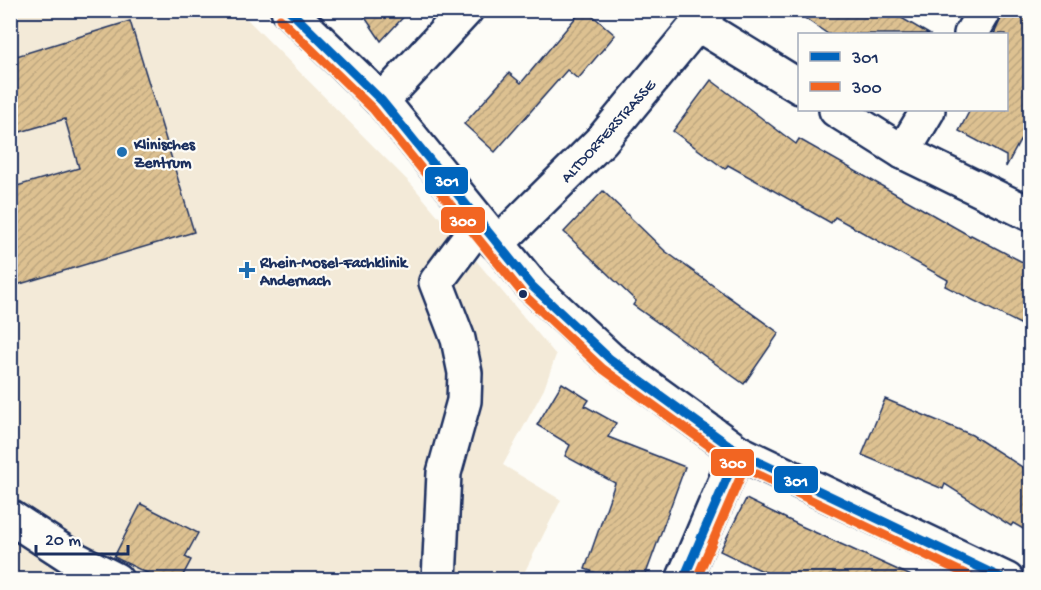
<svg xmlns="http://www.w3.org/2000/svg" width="1041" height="590" font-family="'Gochi Hand',sans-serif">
<defs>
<pattern id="building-hatch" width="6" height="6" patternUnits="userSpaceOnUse" patternTransform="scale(1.5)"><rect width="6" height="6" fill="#ddc191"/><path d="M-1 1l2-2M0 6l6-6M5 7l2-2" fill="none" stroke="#bda67f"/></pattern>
</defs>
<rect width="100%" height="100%" fill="#fdfcf7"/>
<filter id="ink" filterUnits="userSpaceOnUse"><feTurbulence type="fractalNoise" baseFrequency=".0167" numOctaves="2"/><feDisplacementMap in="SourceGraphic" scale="12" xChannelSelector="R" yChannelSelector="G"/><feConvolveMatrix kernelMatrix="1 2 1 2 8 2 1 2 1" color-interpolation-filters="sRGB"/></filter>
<g filter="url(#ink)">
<path fill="#f3ead8" d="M10,11H239L412,185L556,355L544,389L503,465L561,500L521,579H11Z"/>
<g fill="url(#building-hatch)" stroke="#1b2f5e" stroke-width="1.5">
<path d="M360,10H410L381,41Z"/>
<path d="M582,10H586L615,35L578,79L567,70L495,152L464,124L509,73L521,83Z"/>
<path d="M793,10H888L929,34H828Z"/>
<path d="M1005,10H1030V122L1006,167V156L959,131L970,110H1006V34H994Z"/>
<path d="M130,21L194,232L10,287V188L79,168L65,119L10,135V58Z"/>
<path d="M711,80L796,144L799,139L970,236L971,235L1030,266V329L945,286L948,280L835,217L831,223L728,165L725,169L673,131Z"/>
<path d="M603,191L665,251L779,333L744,384L633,305L636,301L564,232Z"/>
<path d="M562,383L589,400L585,406L616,423L608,437L685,467L644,579H614L585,569L615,483L565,456L570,445L537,425Z"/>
<path d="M885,399L972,435L1030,472V533L1013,523L1011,526L945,484L943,489L862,455Z"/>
<path d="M746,499L801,526L918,579H781L747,564L720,551Z"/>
<path d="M141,504L198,533L185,557L191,560L181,579H159L114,557Z"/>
</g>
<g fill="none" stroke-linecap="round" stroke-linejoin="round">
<g stroke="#1b2f5e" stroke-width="38">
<g id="minor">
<path d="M288,10L382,101L532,286L610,359L738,452L1007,580"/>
<path d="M699,25L800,87"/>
<path d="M971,34L985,10"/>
<path d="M382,101L466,10"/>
<path d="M836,110L903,152L1030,214"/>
<path d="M903,152L928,110"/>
<path d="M497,244L602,140L709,10"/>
<path d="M10,517L73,558L116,580"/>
<path d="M439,580L444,473L464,401L465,373L458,339L436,282L480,223"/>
<path d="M683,580L738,452"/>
</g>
</g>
<path stroke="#1b2f5e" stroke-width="4" stroke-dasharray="1.5 4.5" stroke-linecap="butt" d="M10,472L15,486"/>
<use href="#minor" stroke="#fdfcf7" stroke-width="33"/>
<g stroke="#fdfcf7" stroke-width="14">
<g id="bus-1">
<path d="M289,10L382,101L532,286L610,359L738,452L1006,580"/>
<path d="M683,580L738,452"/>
</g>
</g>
<g stroke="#fdfcf7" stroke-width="14">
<g id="bus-2">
<path d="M280,19L373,109L523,294L603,369L732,462L978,580"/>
<path d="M696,580L749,457"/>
</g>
</g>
<use href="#bus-1" stroke="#0065bd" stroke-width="9"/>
<use href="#bus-2" stroke="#f26522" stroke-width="9"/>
</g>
</g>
<g fill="#1f6fb2" stroke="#fdfcf7" stroke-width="2">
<circle cx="122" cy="152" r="6"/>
<path d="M244 261h6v6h6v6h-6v6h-6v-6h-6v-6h6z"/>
</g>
<circle fill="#1b2f5e" stroke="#fdfcf7" stroke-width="2" cx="523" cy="294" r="5"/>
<g text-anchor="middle" stroke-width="4.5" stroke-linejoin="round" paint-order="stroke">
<g font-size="16" fill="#1b2f5e" stroke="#fdfcf7">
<text transform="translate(607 130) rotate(-48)" y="6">ALTDORFERSTRASSE</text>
</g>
<g font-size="16" font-weight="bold" fill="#1b2f5e" stroke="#fdfcf7" text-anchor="start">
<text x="134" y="149">Klinisches<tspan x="134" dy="18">Zentrum</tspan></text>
<text x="260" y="267">Rhein-Mosel-Fachklinik<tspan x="260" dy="18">Andernach</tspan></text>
</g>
</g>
<g stroke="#fdfcf7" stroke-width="2">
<rect x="424" y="166" width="45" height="29" rx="6" fill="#0065bd"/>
<rect x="440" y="206" width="46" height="28" rx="6" fill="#f26522"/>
<rect x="710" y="448" width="45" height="29" rx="6" fill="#f26522"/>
<rect x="773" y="465" width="46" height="29" rx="6" fill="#0065bd"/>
</g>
<g font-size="16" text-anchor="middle" font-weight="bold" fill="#fff">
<text x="447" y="186">301</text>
<text x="463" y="226">300</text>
<text x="733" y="468">300</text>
<text x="796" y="486">301</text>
</g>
<rect width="1041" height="590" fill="none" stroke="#fdfcf7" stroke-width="36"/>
<rect x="18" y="18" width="1005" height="554" fill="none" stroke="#1b2f5e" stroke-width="2" filter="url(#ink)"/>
<rect x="798" y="33" width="210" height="78" fill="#fdfcf7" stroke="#a3aaba" stroke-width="1.5"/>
<rect x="810" y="52" width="30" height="9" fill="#0065bd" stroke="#a3aaba" stroke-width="1.5"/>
<text x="852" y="63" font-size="18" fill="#1b2f5e">301</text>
<rect x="810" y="82" width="30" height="9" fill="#f26522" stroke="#a3aaba" stroke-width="1.5"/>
<text x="852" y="93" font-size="18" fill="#1b2f5e">300</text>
<path d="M36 545v9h92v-9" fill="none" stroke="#1b2f5e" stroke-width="3"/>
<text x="45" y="545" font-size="18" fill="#1b2f5e" stroke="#fdfcf7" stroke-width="4.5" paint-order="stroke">20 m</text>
</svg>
